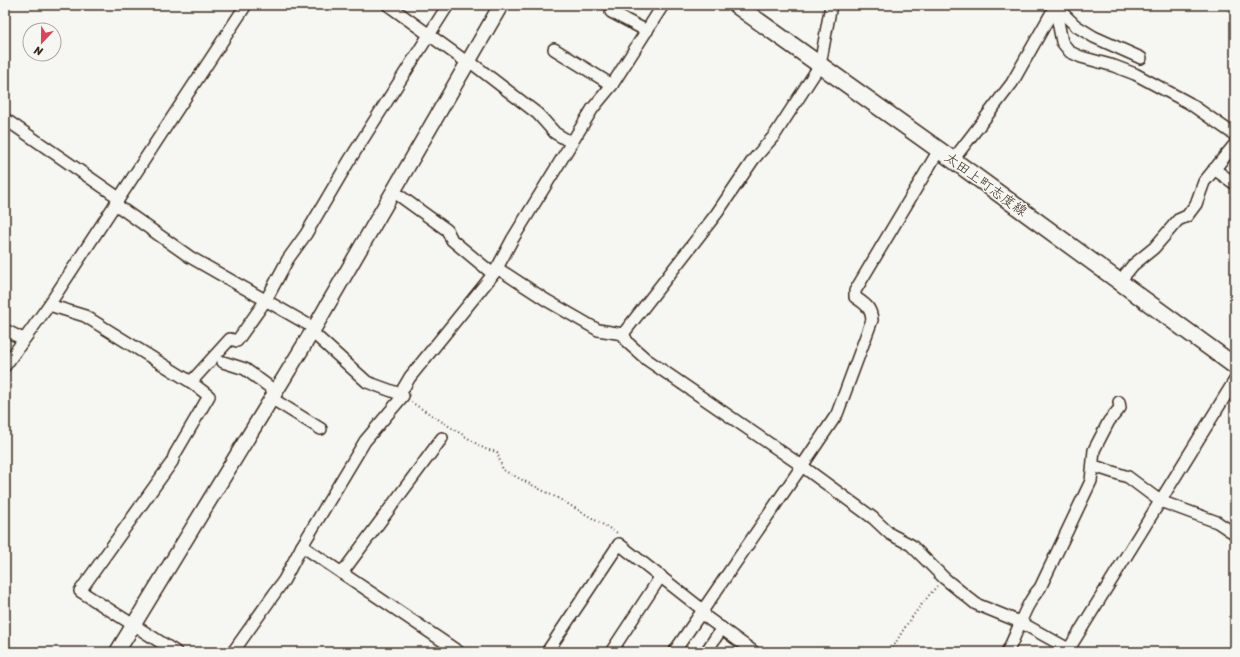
<svg xmlns="http://www.w3.org/2000/svg" width="1240" height="657" font-family="Sriracha,'Klee One',sans-serif">
<rect width="100%" height="100%" fill="#f6f6f2"/>
<filter id="ink" filterUnits="userSpaceOnUse"><feTurbulence type="fractalNoise" baseFrequency=".025" numOctaves="2"/><feDisplacementMap in="SourceGraphic" scale="8" xChannelSelector="R" yChannelSelector="G"/><feConvolveMatrix kernelMatrix="1 2 1 2 8 2 1 2 1" color-interpolation-filters="sRGB"/></filter>
<g filter="url(#ink)">
<g fill="none" stroke-linecap="round" stroke-linejoin="round">
<g stroke="#3b2a1e" stroke-width="14">
<g id="minor">
<path d="M388,5L468,63"/>
<path d="M1054,5L1076,26L1094,37L1141,58"/>
<path d="M611,12L647,31"/>
<path d="M1057,16L1062,42L1070,52L1081,57L1114,66L1135,74L1189,103L1235,135"/>
<path d="M554,49L612,85"/>
<path d="M469,61L538,114L555,133L572,143"/>
<path d="M5,119L119,198"/>
<path d="M953,160L1012,83L1056,5"/>
<path d="M1214,169L1235,184"/>
<path d="M393,191L447,230L452,240L493,274"/>
<path d="M115,204L190,257L314,328"/>
<path d="M497,268L546,300L598,330L623,334L628,343L646,359L802,466L837,414L872,320C871,307 865,304 855,297V291L939,150"/>
<path d="M1120,281L1133,265L1154,248L1178,220L1187,216L1196,204L1204,182L1235,144"/>
<path d="M49,305L85,316L191,382L209,396L175,454L172,462L80,591L176,652"/>
<path d="M5,330L23,339"/>
<path d="M312,332L367,382L400,394L410,377L495,272L512,240L593,108L612,85L663,5"/>
<path d="M623,334L717,213L753,160L774,136L820,65L831,5"/>
<path d="M223,362L245,369L275,391"/>
<path d="M5,366L49,305L246,5"/>
<path d="M191,382L230,339L237,341L266,300L288,259L306,234L349,161L448,5"/>
<path d="M271,398L321,429"/>
<path d="M1094,466L1128,477L1160,501L1217,522L1235,534"/>
<path d="M302,546L365,441L403,396"/>
<path d="M342,573L442,438"/>
<path d="M233,652L284,580L302,546L459,652"/>
<path d="M547,652L619,544L703,610L706,617L754,652"/>
<path d="M611,652L661,576"/>
<path d="M674,652L802,466L873,518L890,534L911,545L944,578L976,604L1020,622L1074,652"/>
<path d="M706,652L722,628"/>
<path d="M1007,652C1019,631 1023,607 1040,588L1091,481L1094,450L1109,421L1120,408L1119,402"/>
<path d="M1067,652L1235,380"/>
</g>
</g>
<g stroke="#3b2a1e" stroke-width="17">
<path id="tertiary" d="M117,652L312,332L501,5"/>
</g>
<g stroke="#3b2a1e" stroke-width="19">
<path id="secondary" d="M736,5L953,160L1235,366"/>
</g>
<g stroke="#3b2a1e" stroke-width="2" stroke-dasharray="1 3" stroke-linecap="butt">
<path d="M411,402L485,449L497,452L503,470L563,501L619,534"/>
<path d="M891,652C903,627 919,607 937,586"/>
</g>
<use href="#minor" stroke="#f6f6f2" stroke-width="11"/>
<use href="#tertiary" stroke="#f6f6f2" stroke-width="14"/>
<use href="#secondary" stroke="#f6f6f2" stroke-width="16"/>
</g>
</g>
<g text-anchor="middle" stroke-width="3" stroke-linejoin="round" paint-order="stroke">
<g font-size="14" fill="#3b2a1e" stroke="#f6f6f2">
<text transform="translate(986 184) rotate(36)" y="5">太田上町志度線</text>
</g>
</g>
<rect width="1240" height="657" fill="none" stroke="#f6f6f2" stroke-width="20"/>
<rect x="10" y="10" width="1220" height="637" fill="none" stroke="#3b2a1e" stroke-width="1.5" filter="url(#ink)"/>
<g transform="translate(42 42) rotate(202)"><circle r="19" fill="#f6f6f2" stroke="#aba49d"/>
<path d="M0-3L7 15L0 10L-7 15Z" fill="#d1495b"/>
<text y="-6" font-size="11" font-weight="bold" text-anchor="middle" fill="#3b2a1e">N</text>
</g>
</svg>
